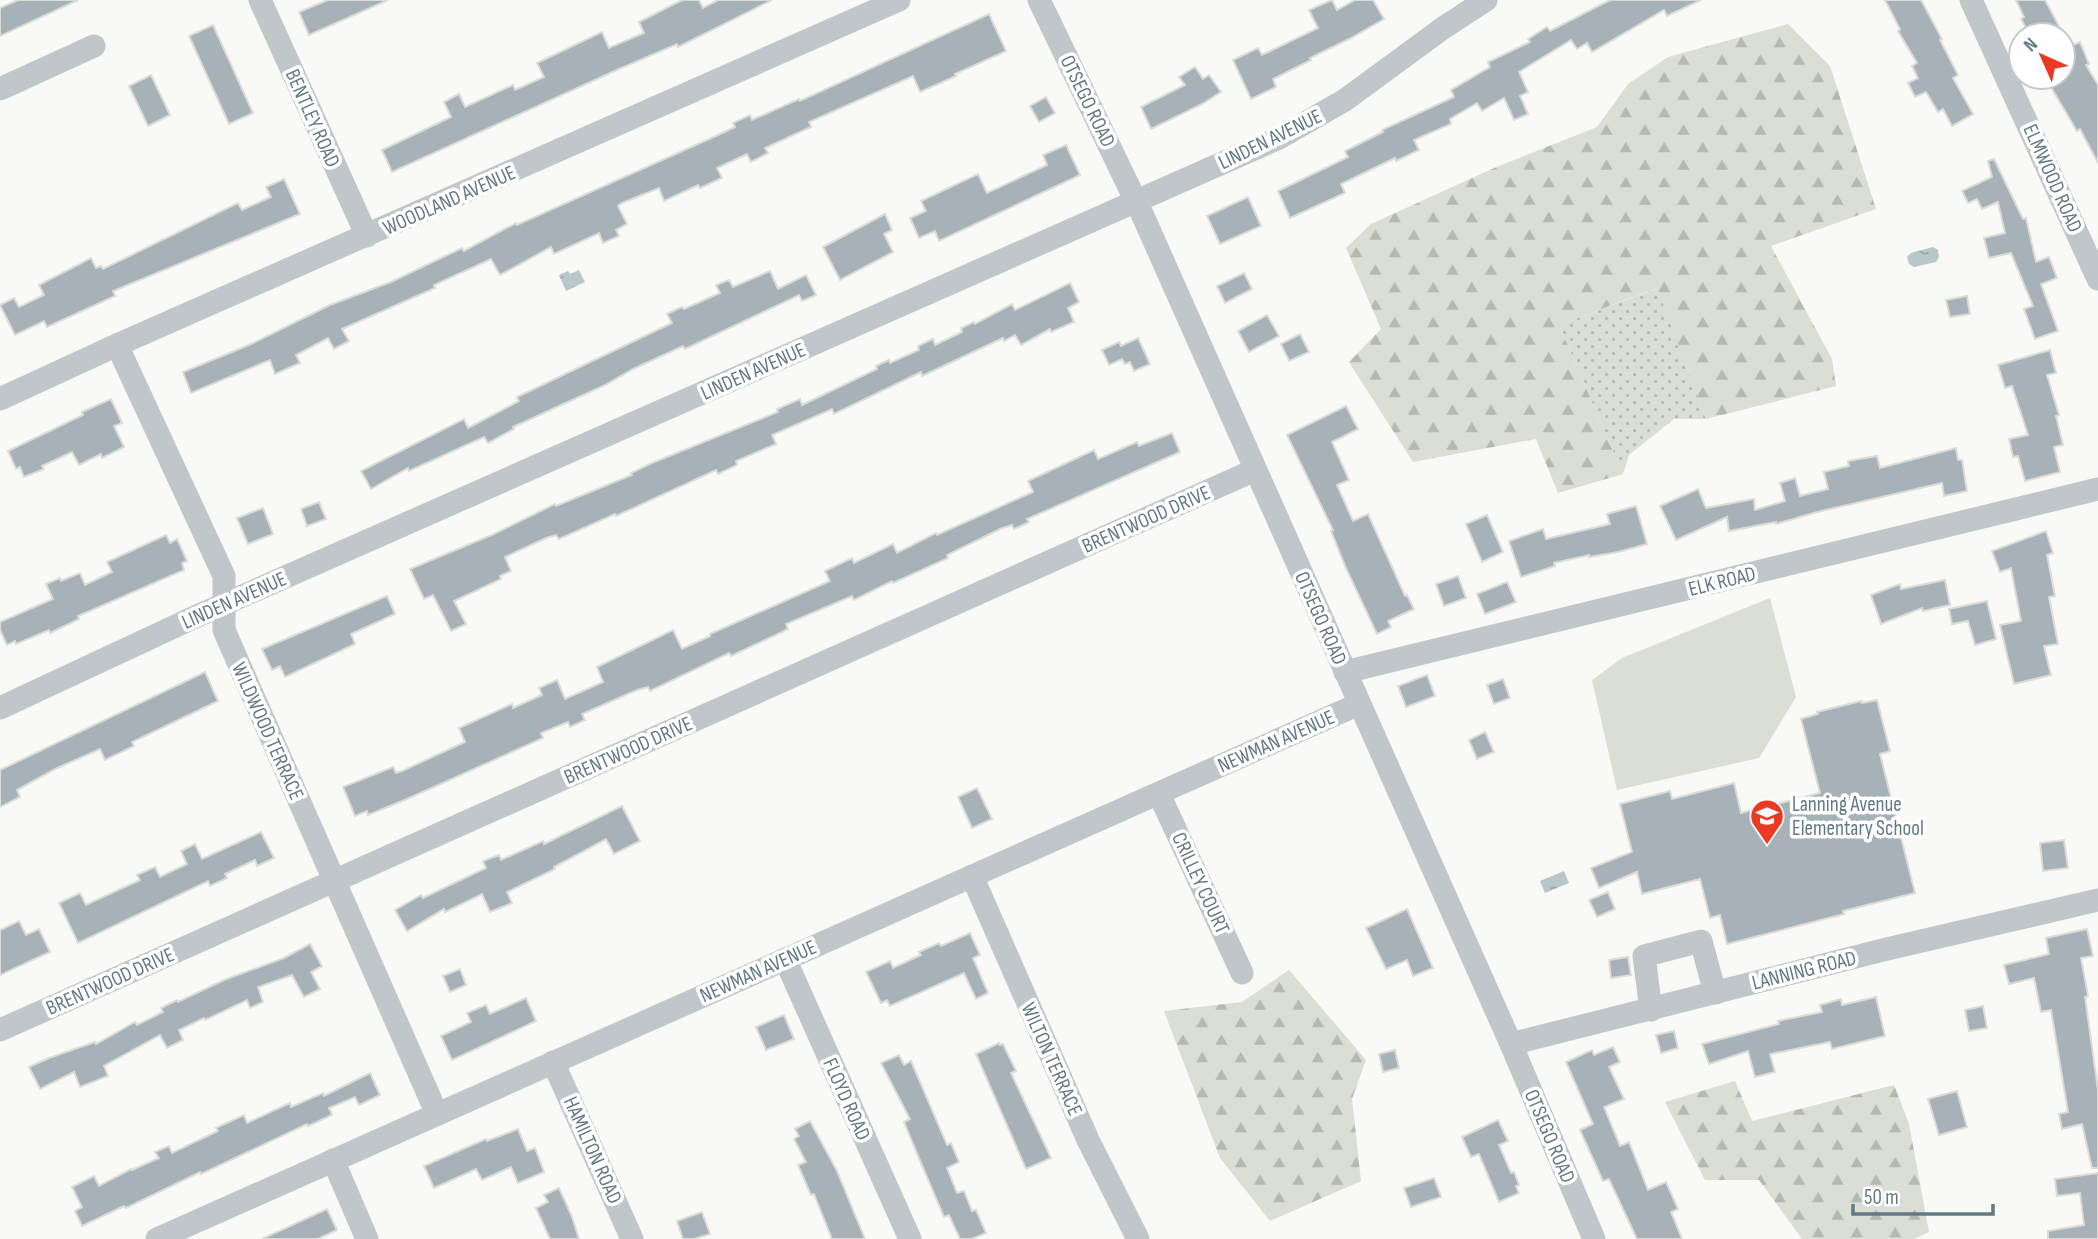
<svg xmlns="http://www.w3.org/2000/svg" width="2098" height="1239" font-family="'Sofia Sans Condensed',sans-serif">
<defs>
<pattern id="grass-dots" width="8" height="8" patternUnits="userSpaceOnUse" patternTransform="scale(1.75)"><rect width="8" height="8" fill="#daded5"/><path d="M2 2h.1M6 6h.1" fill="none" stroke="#b4b9b2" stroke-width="1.8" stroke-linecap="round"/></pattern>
<pattern id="forest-firs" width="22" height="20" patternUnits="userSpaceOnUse" patternTransform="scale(1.75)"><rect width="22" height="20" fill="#daded5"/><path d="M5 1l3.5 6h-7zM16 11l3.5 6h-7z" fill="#b4b9b2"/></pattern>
<pattern id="water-ripples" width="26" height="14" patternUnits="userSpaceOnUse" patternTransform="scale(1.75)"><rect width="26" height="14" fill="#b7c7ca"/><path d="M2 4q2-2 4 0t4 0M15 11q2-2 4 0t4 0" fill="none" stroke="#98a6a9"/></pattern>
</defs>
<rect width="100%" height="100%" fill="#f9f9f6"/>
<path fill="url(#grass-dots)" d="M1658,288L1706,419H1674L1629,455L1623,474L1559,325Z"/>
<g fill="url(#forest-firs)">
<path d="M1788,24L1830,66L1876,209L1771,246L1832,359L1836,386L1706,419L1657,288L1559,325L1623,474L1558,493L1536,439L1413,462L1349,362L1381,329L1346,248L1371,224L1494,168L1597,127L1628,84L1668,57Z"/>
<path d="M1289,970L1366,1060L1352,1099L1361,1181L1270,1221L1220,1158L1164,1011L1242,1002Z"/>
<path d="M1735,1081L1752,1121L1894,1085L1909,1124L1929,1232L1914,1239H1802L1759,1180H1705L1665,1102Z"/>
</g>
<path fill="#daded5" d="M1770,598L1796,697L1759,758L1617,790L1592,680L1622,658Z"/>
<g fill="url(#water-ripples)">
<path d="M1933,247L1938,250L1939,257L1936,262L1914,267L1909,264L1907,257L1911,253Z"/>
<path d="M579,270L585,282L566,291L559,275L568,271L570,274Z"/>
<path d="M1564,871L1569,883L1545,893L1540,881Z"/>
</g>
<g fill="#a6b2b7" stroke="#dbdbd9" stroke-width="2">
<path d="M18,0H78L0,36V8Z"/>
<path d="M328,0H388L309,35L299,12Z"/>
<path d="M682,0H699L703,8L718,0H772L678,47L677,44L619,69L392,172L382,150L451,117L444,102L459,94L465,107L513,85L515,90L544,77L537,63L602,32L609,48L644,33L639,22Z"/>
<path d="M1332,0L1337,10L1355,0H1373L1384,19L1351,38L1310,58L1311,60L1273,79L1276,87L1251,99L1233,60L1258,48L1262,55L1318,28L1309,10Z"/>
<path d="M1610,0H1701L1667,16L1664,10L1592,52L1587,43L1577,49L1571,40L1519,72L1528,92L1520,96L1528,114L1514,120L1504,98L1482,111L1477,103L1450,119L1451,124L1414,140L1419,150L1396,161L1395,158L1341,184L1345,193L1290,218L1278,191L1348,157L1345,151L1383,132L1382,130L1454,97L1451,90L1490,67L1488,62L1530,42L1528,39L1547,27L1550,31Z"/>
<path d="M1885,0H1921L1942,39L1940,40L1958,75L1953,78L1973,114L1952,126L1943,109L1938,112L1926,92L1915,97L1908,83L1918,78L1912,66L1917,63L1898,31L1900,29Z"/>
<path d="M2016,0H2045L2059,26L2042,35H2030L2021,19L2024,17Z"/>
<path d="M989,14L1006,51L955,74L956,76L920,92L913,76L809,122L811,127L765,148L768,153L751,162L747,154L717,168L722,178L700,188L698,185L664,201L659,188L622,203L618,206L627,224L616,230L619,236L603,243L599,233L554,254L551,247L500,275L491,259L434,285L435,288L342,329L349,341L334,349L328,338L296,355L300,363L275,374L270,360L191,393L183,372L249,345L330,305L391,282L462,248L464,251L516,223L517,225L716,136L735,127L733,123L750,115L752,120L799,99L800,101Z"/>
<path d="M213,25L253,113L229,124L189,36Z"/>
<path d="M2080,42L2089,64L2086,65L2098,85V163L2080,129L2077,131L2045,77H2063V49Z"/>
<path d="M1195,67L1203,79L1209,75L1221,92L1202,104L1151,129L1141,107L1185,85L1179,77Z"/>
<path d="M151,75L170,115L148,126L129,86Z"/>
<path d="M1046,97L1055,113L1039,122L1030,106Z"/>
<path d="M1066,145L1080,175L939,241L935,231L919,238L910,218L926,211L921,201L978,174L987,193L1047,165L1043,155Z"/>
<path d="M1994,159L2023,219L2026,218L2036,262L2049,257L2057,278L2041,284L2058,331L2035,339L2024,309L2033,306L2011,253L1989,258L1984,238L2005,233L1998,202L1982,209L1977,199L1968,203L1962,191L1992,177L1988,161Z"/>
<path d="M284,179L300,214L113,291L115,296L47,327L44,321L15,335L0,305L14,298L19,307L44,295L39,285L91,258L96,268L101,266L103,269L238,203L242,210L271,197L266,187Z"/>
<path d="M1248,197L1261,226L1220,244L1207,216Z"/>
<path d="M885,214L892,230L884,234L893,252L840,280L823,247Z"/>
<path d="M770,271L778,289L806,275L816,295L802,301L799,295L685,349L683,346L633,369L605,385L513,427L514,429L488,443L484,437L409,471L408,468L371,489L361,471L464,419L468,428L519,401L517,397L672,323L667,314L682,307L684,309L720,293L716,285L729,280L733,287Z"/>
<path d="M1244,273L1252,289L1225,303L1217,286Z"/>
<path d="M1070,283L1079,302L1068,308L1074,322L1051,332L1050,329L1021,345L1015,335L1004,341L1003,338L922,376L921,372L834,414L832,409L772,435L776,444L736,461L737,465L718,474L716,470L616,516L615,514L559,539L556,535L546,538L505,557L511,571L500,576L501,579L454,601L466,624L451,631L433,595L424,599L410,569L494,534L555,504L556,506L632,475L631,473L652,463L778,412L777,409L800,399L802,405L877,369L876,366L889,360L890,363L919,350L918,346L933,339L935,345L962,332L961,328L974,322L975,324L1012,304L1015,310Z"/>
<path d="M1967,296L1970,314L1950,317L1946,300Z"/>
<path d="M1267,315L1279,336L1249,352L1238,331Z"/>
<path d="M1300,334L1309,352L1289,361L1281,344Z"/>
<path d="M1138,338L1150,364L1134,371L1130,362L1125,364L1122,359L1109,365L1102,350L1119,342L1121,346Z"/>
<path d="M2050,350L2056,373L2047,375L2059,415L2056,416L2063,445L2054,447L2060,472L2025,481L2018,456L2013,457L2009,439L2028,435L2012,386L2005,388L1998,365Z"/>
<path d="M111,399L122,423L114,426L124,447L102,458L101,454L79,465L72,452L42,466L44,469L24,477L20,467L16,469L8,451L83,415L82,412Z"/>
<path d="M1346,406L1358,429L1332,442L1349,480L1337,485L1353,521L1368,514L1405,596L1407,595L1414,609L1388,621L1391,627L1377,634L1346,568L1331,531L1333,530L1287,435Z"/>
<path d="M1172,433L1180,452L1027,519L1029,522L1014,529L1012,525L1000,529L947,555L948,558L893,583L892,581L854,600L852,596L786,624L788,629L731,656L729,653L650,691L648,687L637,690L582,714L585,720L570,727L568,722L541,733L543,738L407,799L368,815L367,811L355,816L343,787L393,767L396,773L402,771L465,742L459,728L512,704L513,708L542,695L539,688L557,680L565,699L603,682L597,667L673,630L682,649L710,636V634L830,581L825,571L852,558L854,563L893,544L897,553L936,533L937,535L1033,492L1028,481L1094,450L1098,459L1137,442L1139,446Z"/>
<path d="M1956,448L1958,460H1962L1967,491L1944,496L1942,483L1817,512L1776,524V522L1729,531L1727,517L1676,540L1660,506L1698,489L1706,508L1754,499L1755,510L1785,501L1780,483L1795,478L1800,496L1828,489L1824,472L1849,466L1848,461L1877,456L1880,468Z"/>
<path d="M319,502L326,519L307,526L301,509Z"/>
<path d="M1636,506L1647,544L1618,552L1589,557V555L1554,563L1555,566L1521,577L1509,541L1543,529L1546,539L1610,524L1607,514Z"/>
<path d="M263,508L273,534L248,544L237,518Z"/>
<path d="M1487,515L1503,552L1482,562L1466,524Z"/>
<path d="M2046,531L2053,553L2047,555L2055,596L2049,597L2058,644L2044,646L2051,675L2014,684L2000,625L2021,621L2011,568L2000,572L1992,551Z"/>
<path d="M166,535L170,543L177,539L187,561L182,563L184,570L78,616L79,619L50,633L49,630L16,644L15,641L7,645L0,630V622L53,599L46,584L60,578L61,581L80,573L85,585L112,572L107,562Z"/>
<path d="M1458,576L1466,598L1444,606L1436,584Z"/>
<path d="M1945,580L1950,605L1923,611L1922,608L1881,624L1871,595L1900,584L1901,589Z"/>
<path d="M1507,582L1516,602L1485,614L1477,594Z"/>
<path d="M387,596L395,614L351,634L355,644L285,677L280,666L272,670L262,649Z"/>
<path d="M1987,601L1996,639L1975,645L1968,621L1952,624L1949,609Z"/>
<path d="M205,672L218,701L132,742L134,746L105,760L100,749L55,769L17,790L20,797L0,807V770Z"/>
<path d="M1427,675L1435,696L1406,707L1398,686Z"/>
<path d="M1503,679L1510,698L1494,704L1487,685Z"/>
<path d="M1877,700L1890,751L1880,754L1915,893L1843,911L1844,914L1727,944L1720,915L1710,918L1700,879L1642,894L1637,872L1599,888L1591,868L1632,852L1620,804L1670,791L1672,799L1734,783L1741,813L1820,793L1801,719L1818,714L1817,712L1861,701L1862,703Z"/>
<path d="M1485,732L1494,752L1477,759L1469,740Z"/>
<path d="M977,788L992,819L972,828L958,797Z"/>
<path d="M622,806L640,841L614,854L606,839L554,867L555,869L507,892L512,903L490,912L482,894L445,912L444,909L407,931L395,910L421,895L423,898L486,868L483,861L499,855L501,860L543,841L544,844Z"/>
<path d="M261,832L274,858L257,866L255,860L225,874L227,878L210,886L208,881L78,943L59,903L80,893L86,905L140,880L137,875L155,867L160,877L187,864L181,851L195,844L202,859Z"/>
<path d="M2064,840L2068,868L2043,871L2040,843Z"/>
<path d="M1608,892L1615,909L1597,917L1589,900Z"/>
<path d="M1407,909L1433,968L1413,976L1407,960L1386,969L1366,928Z"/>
<path d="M19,921L26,935L39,929L50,952L0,975V930Z"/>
<path d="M2087,929L2093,956L2081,958L2088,996L2085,997L2098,1090V1168H2092L2082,1124L2062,1129L2059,1114L2068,1112L2051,1010L2041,1012L2034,978L2009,984L2004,965L2049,954L2046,938Z"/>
<path d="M970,933L980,955L973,958L988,993L976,999L964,973L890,1006L887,1000L881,1003L866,972L890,961L893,968L921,955L919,952L939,943L941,946Z"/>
<path d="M310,944L322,966L311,972L320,989L304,997L292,975L258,987L263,1002L250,1008L247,1000L205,1020L204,1018L179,1030L183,1040L167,1048L160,1035L104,1066L108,1076L80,1087L74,1072L40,1089L29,1067L49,1058L95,1042L96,1044L135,1022L137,1025L163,1012L161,1008L177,1000L178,1002L224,980L284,958Z"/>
<path d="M1628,957L1631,975L1611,978L1609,960Z"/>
<path d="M460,969L466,985L450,992L443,976Z"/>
<path d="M1876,997L1885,1036L1832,1049L1830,1042L1770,1054L1775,1072L1755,1077L1748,1051L1709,1064L1702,1044L1779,1024L1778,1021L1822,1012L1820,1005L1841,999L1842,1005Z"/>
<path d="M526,998L536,1021L452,1060L441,1036L471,1022L467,1013L486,1005L490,1014Z"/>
<path d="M1983,1006L1987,1028L1969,1031L1965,1010Z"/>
<path d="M784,1015L794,1039L766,1050L756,1027Z"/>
<path d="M1674,1031L1678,1048L1661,1053L1656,1035Z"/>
<path d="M999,1043L1000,1045L1003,1044L1016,1071L1011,1073L1051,1158L1026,1169L976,1054Z"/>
<path d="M1613,1047L1620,1062L1609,1067L1624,1099L1604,1107L1620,1146L1629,1142L1648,1190L1666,1182L1678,1209L1671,1212L1682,1239H1637L1609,1179L1603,1181L1580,1130L1593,1124L1566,1062L1592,1050L1594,1055Z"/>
<path d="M1395,1050L1399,1068L1383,1072L1379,1054Z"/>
<path d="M899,1055L904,1065L911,1061L947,1145L951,1143L959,1162L947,1168L957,1193L964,1191L972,1211L976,1210L986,1233L972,1239H960L949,1215L944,1217L916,1151L904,1122L910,1119L881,1063Z"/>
<path d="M370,1073L380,1095L359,1105L355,1097L329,1108L332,1115L308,1126L307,1124L201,1174L200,1172L126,1208L124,1206L82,1226L75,1211L82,1207L72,1187L94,1176L99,1186L131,1169L132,1170L159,1158L155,1152L169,1146L172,1153L218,1131L216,1128L244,1115L247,1123L290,1103L291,1107L323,1093L324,1096Z"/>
<path d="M1957,1091L1967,1127L1939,1135L1928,1099Z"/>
<path d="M1498,1120L1508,1141L1499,1145L1511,1173L1514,1172L1519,1185L1516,1186L1519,1193L1499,1202L1479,1154L1471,1157L1462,1137Z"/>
<path d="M810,1121L837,1171L865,1239H832L814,1194L811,1195L798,1165L806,1162L794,1139L799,1136L795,1129Z"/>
<path d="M518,1129L527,1151L535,1148L544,1172L518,1183L511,1167L482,1180L476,1169L434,1188L424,1166L486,1139L487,1141Z"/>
<path d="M2098,1173V1239H2048V1231L2084,1225L2080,1193L2057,1196L2055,1179Z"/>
<path d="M1434,1178L1441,1197L1411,1207L1404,1188Z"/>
<path d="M559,1188L572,1217L579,1239H550L536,1208L548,1202L544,1195Z"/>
<path d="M327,1209L337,1230L318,1239H262Z"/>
<path d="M702,1212L710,1234L694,1239H683L677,1221Z"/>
</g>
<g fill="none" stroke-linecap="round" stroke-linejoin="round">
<g stroke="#c0c6c9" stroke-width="23">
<path d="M260,0L367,236"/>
<path d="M1039,0L1143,216L1511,1044L1594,1239"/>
<path d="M1971,0L2098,279"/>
<path d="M0,89L94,46"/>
<path d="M117,345L224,576V630L437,1114"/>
<path d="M0,399L117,345L899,0"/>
<path d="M1345,672L2098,489"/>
<path d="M0,708L195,617L1279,138L1345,100L1443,28L1486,0"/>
<path d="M1159,794L1242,973"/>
<path d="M972,876L1088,1140L1138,1239"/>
<path d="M785,959L910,1239"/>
<path d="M1651,1010L1644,956L1701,941L1715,993"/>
<path d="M0,1030L1255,470"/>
<path d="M1511,1044L1887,949L2098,900"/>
<path d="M553,1062L632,1239"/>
<path d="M333,1160L367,1239"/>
<path d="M157,1239L1359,704"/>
</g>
</g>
<defs>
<g id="school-pin" transform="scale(1.75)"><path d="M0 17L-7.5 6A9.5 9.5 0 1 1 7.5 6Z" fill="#eb3924" stroke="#fff"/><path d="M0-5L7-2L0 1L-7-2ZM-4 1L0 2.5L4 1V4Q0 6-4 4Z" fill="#fff"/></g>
</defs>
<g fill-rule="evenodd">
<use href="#school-pin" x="1767" y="816"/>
</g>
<g text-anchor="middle" stroke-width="7" stroke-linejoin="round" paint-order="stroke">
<g font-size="21" fill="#637983" stroke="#fff">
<text transform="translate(1088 101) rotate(64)" y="7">OTSEGO ROAD</text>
<text transform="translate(313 118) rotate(66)" y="7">BENTLEY ROAD</text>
<text transform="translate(1270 139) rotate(-26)" y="7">LINDEN AVENUE</text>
<text transform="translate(2053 178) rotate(66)" y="7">ELMWOOD ROAD</text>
<text transform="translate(449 200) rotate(-24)" y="7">WOODLAND AVENUE</text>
<text transform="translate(753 371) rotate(-24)" y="7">LINDEN AVENUE</text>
<text transform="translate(1146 519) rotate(-24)" y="7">BRENTWOOD DRIVE</text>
<text transform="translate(1722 581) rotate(-14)" y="7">ELK ROAD</text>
<text transform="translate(234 600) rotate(-24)" y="7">LINDEN AVENUE</text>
<text transform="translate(1321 618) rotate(66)" y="7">OTSEGO ROAD</text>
<text transform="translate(268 731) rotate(66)" y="7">WILDWOOD TERRACE</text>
<text transform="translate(1276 741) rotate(-24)" y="7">NEWMAN AVENUE</text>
<text transform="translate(628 750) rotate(-24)" y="7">BRENTWOOD DRIVE</text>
<text transform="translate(1201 883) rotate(65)" y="7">CRILLEY COURT</text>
<text transform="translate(1804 970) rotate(-14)" y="7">LANNING ROAD</text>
<text transform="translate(758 971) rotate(-24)" y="7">NEWMAN AVENUE</text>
<text transform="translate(110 981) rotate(-24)" y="7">BRENTWOOD DRIVE</text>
<text transform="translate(1052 1059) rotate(66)" y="7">WILTON TERRACE</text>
<text transform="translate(847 1099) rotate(66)" y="7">FLOYD ROAD</text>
<text transform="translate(1550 1136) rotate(67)" y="7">OTSEGO ROAD</text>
<text transform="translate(593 1150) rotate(66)" y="7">HAMILTON ROAD</text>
</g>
<g font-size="21" fill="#637983" stroke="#fff" text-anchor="start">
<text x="1792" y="811">Lanning Avenue<tspan x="1792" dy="24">Elementary School</tspan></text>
</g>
</g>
<g transform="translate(2042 56) rotate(315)"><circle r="33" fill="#ffffff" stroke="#c1c9cd" stroke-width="2"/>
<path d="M0-5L12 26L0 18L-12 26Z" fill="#eb3924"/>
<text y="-10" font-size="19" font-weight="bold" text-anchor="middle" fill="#637983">N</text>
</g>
<path d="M1853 1204v10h140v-10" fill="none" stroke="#637983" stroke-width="3.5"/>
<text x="1864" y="1204" font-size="21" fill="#637983" stroke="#ffffff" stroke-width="5" paint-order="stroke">50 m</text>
</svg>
